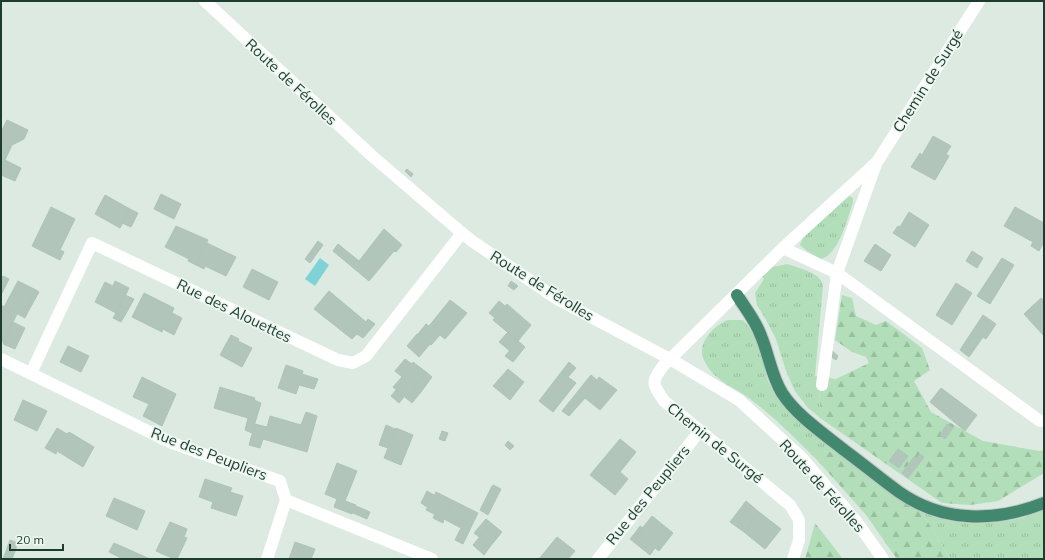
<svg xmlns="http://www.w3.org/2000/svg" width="1045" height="560" font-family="Mulish,sans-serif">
<defs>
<pattern id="grass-tufts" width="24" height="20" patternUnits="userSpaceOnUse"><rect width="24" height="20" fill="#b2deb9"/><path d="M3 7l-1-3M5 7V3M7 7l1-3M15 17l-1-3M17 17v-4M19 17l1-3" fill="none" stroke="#99bf9f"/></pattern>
<pattern id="forest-firs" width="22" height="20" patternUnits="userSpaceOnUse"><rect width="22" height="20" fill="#b2deb9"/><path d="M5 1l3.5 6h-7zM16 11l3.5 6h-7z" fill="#99bf9f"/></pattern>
</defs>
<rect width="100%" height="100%" fill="#dceae2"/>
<g fill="url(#grass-tufts)">
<path d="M845,194L853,198V203C847,219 839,254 821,259L807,251L800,245L804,235Z"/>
<path d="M787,264C798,268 820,272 823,285L815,376L836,379L820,392L819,400L823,420L808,408L795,391L786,371L776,339L765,318L757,305L755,293L764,279L762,277L773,267Z"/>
<path d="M728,320H743C753,332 759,341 763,357C766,365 765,374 768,381C781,412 812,431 836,451L825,452L819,462C797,440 774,417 749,398C736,388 717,382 708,367C706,364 702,357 702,353C701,339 716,324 728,320Z"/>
<path d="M1044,510V558L1043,559H950L922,512C930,515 937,518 946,520C975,527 1017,523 1044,510Z"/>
</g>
<g fill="url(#forest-firs)">
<path d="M842,295L852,298L856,316L876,325L886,321L922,348L930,370L914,381L931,412L983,441L1022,448L1039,451L1044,450V473L998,501L970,505L942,503L823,420L819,400L820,392L836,379L869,363L866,357L852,352L835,340Z"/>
<path d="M836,451L876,483L922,512L950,559H897L866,515L819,462L825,452Z"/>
<path d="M815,523L843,559H805Z"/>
</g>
<path fill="#7ed3d6" d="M320,258L329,265L315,286L305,279Z"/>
<g fill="#b2c5bb" stroke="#aec4b9">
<path d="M7,120L28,130L24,139L12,145L11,147L1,142V132Z"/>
<path d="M933,136L951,146L946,154L949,156L935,180L911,167L920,153L922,155Z"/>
<path d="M1,142L11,147L5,160L21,168L15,181L1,175Z"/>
<path d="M407,169L413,174L411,177L405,171Z"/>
<path d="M161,194L181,204L174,219L154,209Z"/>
<path d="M105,195L130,209L120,228L95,214Z"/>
<path d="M51,207L75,219L60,250L64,252L60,260L32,246Z"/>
<path d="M1015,207L1044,223V242L1039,251L1031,246L1033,242L1004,226Z"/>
<path d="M130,209L138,213L131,227L122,223Z"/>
<path d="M909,212L929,225L915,247L893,233L898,226L900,227Z"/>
<path d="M176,226L208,240L196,265L188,261L189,259L165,247Z"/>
<path d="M384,229L402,245L396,252L394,251L369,281L333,251L338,244L359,261Z"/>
<path d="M318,241L323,245L310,263L305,259Z"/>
<path d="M207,243L236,257L226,276L205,266L204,269L196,265Z"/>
<path d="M875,244L891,255L881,271L864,261Z"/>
<path d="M972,251L983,258L977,268L966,261Z"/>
<path d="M1002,258L1014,265L990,304L977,296Z"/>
<path d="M252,269L278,282L269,300L243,287Z"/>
<path d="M3,276L9,279L2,293L1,280Z"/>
<path d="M18,281L36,290L27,309L29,310L25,318L4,307Z"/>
<path d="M115,281L129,288L120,306L128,310L121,322L113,318L116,313L95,302L105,282L113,286Z"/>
<path d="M511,281L518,286L514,290L508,286Z"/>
<path d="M956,283L972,293L952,325L936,315Z"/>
<path d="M36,290L39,292L29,310L27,309Z"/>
<path d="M329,291L366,322L368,319L375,324L363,338L357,334L352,339L314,309Z"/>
<path d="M144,293L174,308L172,313L182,318L174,335L163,329L162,332L132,317Z"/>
<path d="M125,295L134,299L128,310L120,306Z"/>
<path d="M1041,298L1044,301V336L1024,314Z"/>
<path d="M450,300L467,313L445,339L440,335L431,345L418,334L426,324L429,326Z"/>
<path d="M499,301L505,306L495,318L489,313Z"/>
<path d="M507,304L531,325L518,341L493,320Z"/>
<path d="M1,305L17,314L3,342L1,341Z"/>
<path d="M983,315L996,324L986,339L983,337L969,357L960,350Z"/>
<path d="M13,322L25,328L15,349L3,344Z"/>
<path d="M508,332L518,341L510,351L499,342Z"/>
<path d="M417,334L430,344L419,357L407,346Z"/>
<path d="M231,335L239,339L238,341L252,348L242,367L220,355Z"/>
<path d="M518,341L525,347L513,362L505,356Z"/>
<path d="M68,346L89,356L81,372L60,362Z"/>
<path d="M830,349L838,356L836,360L828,355Z"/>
<path d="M405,359L412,364L413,362L426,372L414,387L421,392L412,403L393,387L402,377L395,371Z"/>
<path d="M569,362L576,368L568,377L576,383L553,412L539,401Z"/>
<path d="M286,365L303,371L302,374L318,379L314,389L299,385L296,394L278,388Z"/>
<path d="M508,369L524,382L510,400L493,386Z"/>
<path d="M426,372L432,377L421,392L414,387Z"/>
<path d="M591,375L597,380L599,377L617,390L600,410L585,398L569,416L562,411Z"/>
<path d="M142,377L176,394L162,426L143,416L149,404L133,397Z"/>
<path d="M220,387L255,398L254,400L261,403L252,433L245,430L248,418L214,408Z"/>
<path d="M941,388L977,415L965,431L930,402Z"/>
<path d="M396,390L404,397L399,403L391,396Z"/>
<path d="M23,400L47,411L37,431L14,420Z"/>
<path d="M306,412L317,416L307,452L263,439L260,448L249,445L255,424L267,427L270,416L301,425Z"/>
<path d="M947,424L953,428L945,439L940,435Z"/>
<path d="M386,425L395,429L388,448L379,445Z"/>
<path d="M57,428L67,434L69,432L94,447L83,467L57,451L56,454L45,448Z"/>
<path d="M396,428L413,435L401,465L384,458Z"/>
<path d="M442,431L448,433L445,441L439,439Z"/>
<path d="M620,439L636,452L620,472L628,479L615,495L590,475Z"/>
<path d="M508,441L514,446L510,450L505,445Z"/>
<path d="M898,449L908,456L899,468L889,461Z"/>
<path d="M920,454L924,457L908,478L902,473L914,457L917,458Z"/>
<path d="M337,463L357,471L345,501L356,505L352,514L334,507L337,499L325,494Z"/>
<path d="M205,479L232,488L230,492L243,496L236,516L211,508L213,502L199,497Z"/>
<path d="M493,485L501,489L499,493L491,488Z"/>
<path d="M491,488L499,493L488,515L480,510Z"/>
<path d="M427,491L434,495L427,507L421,503Z"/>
<path d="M436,492L454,501L444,519L426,510Z"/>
<path d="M114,498L145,511L137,530L106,516Z"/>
<path d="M454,501L478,513L463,544L455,540L461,528L444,519Z"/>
<path d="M746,501L759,512L744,532L730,522Z"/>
<path d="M356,506L370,512L367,519L353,513Z"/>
<path d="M759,512L781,529L765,549L744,532Z"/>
<path d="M435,514L444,519L443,523L433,518Z"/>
<path d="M652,516L673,533L659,551L655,548L650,555L630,539L635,533L637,535Z"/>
<path d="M486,519L491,523L479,537L474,533Z"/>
<path d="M170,522L187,529L184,537L187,538L177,559H174L156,551Z"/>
<path d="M491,523L502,532L489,548L478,539Z"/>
<path d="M640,526L643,528L637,535L635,533Z"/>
<path d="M557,537L575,551L568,559H539Z"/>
<path d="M478,539L489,548L484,555L473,545Z"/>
<path d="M10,540L18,543L12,559H3Z"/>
<path d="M295,542L315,549L311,559H289Z"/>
<path d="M114,543L150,559H123L109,552Z"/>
</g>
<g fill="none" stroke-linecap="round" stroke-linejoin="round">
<g stroke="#c0c8c5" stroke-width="14">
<path id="trunk" d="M737,295C745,308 756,321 761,336C769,355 771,375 782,393C797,416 823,433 844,450C863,464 881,479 899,492C943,523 996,522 1044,503"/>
</g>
<g stroke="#fff" stroke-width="12">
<path d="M783,248L837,273L1040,421"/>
<path d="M1,359L172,443L280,481L286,500L432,559"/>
<path d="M31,373L92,243L338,360L353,363L366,356L462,233L371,155L205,1"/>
<path d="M822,385L837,273L876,164"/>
<path d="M267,559L286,500"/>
<path d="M598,559L699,432"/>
<path d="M793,559L799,540V520L790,505L664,401C653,384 650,383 663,366L783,248L877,162L979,1"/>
</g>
<path stroke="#fff" stroke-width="12" d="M462,233L472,241L557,299L670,359L739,400L802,458L856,521L883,559"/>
<use href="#trunk" stroke="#41886e" stroke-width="12"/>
</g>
<g text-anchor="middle" stroke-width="3.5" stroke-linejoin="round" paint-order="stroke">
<g font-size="15" fill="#1d3b2f" stroke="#edf7f1">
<text transform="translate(928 81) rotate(-58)" y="5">Chemin de Surgé</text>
<text transform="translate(291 82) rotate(43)" y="5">Route de Férolles</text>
<text transform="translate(542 286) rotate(32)" y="5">Route de Férolles</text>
<text transform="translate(234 311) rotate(26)" y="5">Rue des Alouettes</text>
<text transform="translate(715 443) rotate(39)" y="5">Chemin de Surgé</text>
<text transform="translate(209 454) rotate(21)" y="5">Rue des Peupliers</text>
<text transform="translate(822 486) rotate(48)" y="5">Route de Férolles</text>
<text transform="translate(648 495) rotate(-51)" y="5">Rue des Peupliers</text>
</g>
</g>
<rect width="1045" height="560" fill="none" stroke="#1d3b2f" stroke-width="4"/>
<path d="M10 544v6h53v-6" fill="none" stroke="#1d3b2f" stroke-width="2"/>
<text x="16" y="544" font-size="12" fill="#1d3b2f" stroke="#edf7f1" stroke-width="3" paint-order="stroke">20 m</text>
</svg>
